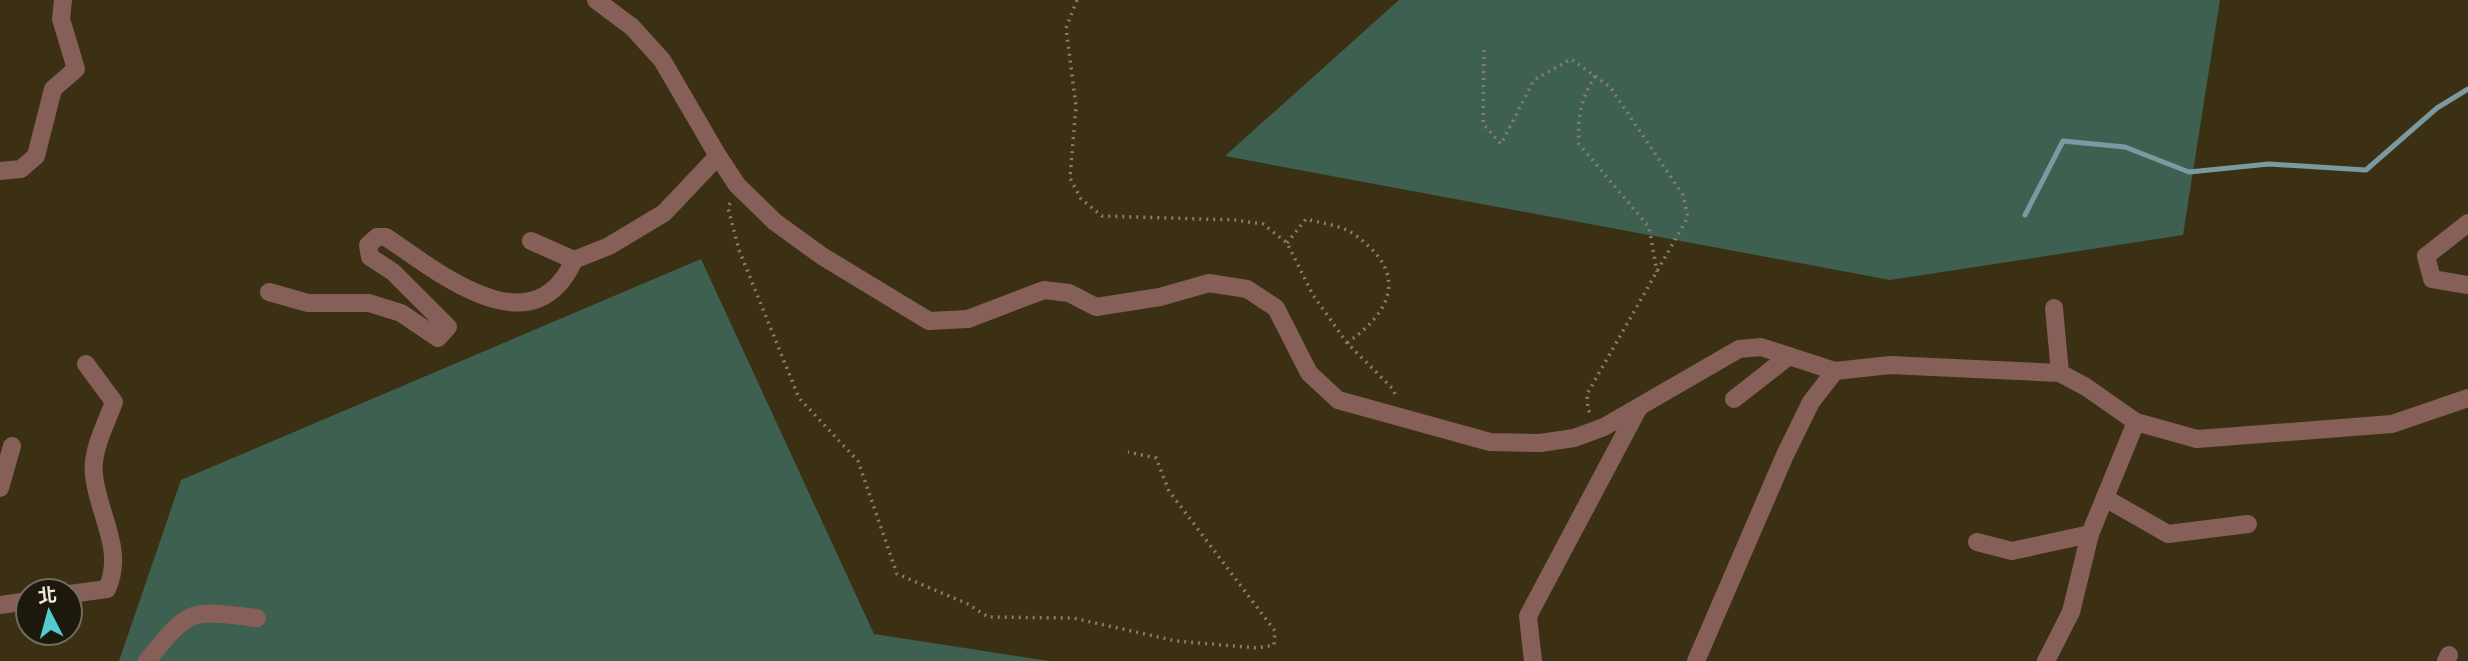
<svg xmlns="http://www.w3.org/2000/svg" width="2468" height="661" font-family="Manrope,'Noto Sans TC',sans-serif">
<rect width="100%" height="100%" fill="#3b3013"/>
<g fill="#3d6050">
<path d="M1399,0H2220L2183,235L1890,280L1225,156Z"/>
<path d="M701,259L874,634L1049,661H119L181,480Z"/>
</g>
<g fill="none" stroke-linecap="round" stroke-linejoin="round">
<path stroke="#7a99a0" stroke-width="5" d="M2025,215L2063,141L2125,147L2189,172L2269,164L2366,170L2437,108L2468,89"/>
<g stroke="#887e66" stroke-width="3.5" stroke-dasharray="2 5" stroke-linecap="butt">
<path d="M1077,0L1066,28L1076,106L1070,178L1081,199L1102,216L1235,220L1263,224L1287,243L1313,295L1347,343L1393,389L1396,397"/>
<path d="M1484,50L1483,124L1501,144L1534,80L1571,59L1610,87L1683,195L1688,217L1587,394L1588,410L1591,414"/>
<path d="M1595,76C1581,99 1577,118 1579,144L1649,227L1657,272"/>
<path d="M730,203L728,208L739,250L799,398L858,461L897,574L968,604L988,617L1073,618L1176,641L1257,648L1274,645L1275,631L1169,491L1156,458L1128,452"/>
<path d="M1287,243L1306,219C1320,223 1340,225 1352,233C1408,271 1395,309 1347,343"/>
</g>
<g stroke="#865f59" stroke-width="18">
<path d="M596,0L632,27L662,60L718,156L737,185L775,222L822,256L929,321L968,319L1044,290L1069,293L1096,307L1160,297L1209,283L1247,289L1276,308L1309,373L1338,400L1490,442L1540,443L1574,438L1604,427L1739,349L1761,347L1835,371L1890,365L2060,373L2086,387L2136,422L2197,439L2392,424L2468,398"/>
<path d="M0,171L21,169L36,156L53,89L76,69L61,19L63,0"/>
<path d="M2468,223L2426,256L2432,279L2468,285"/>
<path d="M531,241L574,260"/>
<path d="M269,292L308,303H369L401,313L438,338L448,327L393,272L370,257L368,245L377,237H386C439,273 533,351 574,260L609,246L664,213L718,156"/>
<path d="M2054,308L2060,373"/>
<path d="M1734,399L1789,356"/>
<path d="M0,488L12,446"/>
<path d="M2105,498L2168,534L2248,524"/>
<path d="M1977,542L2012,551L2090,534"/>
<path d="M70,594L107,589C125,549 98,515 94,475C91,451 106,424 114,402L86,364"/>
<path d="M0,605L28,601"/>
<path d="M147,661C191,607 188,610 257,618"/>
<path d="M1533,661L1528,616L1638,409"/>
<path d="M1696,661L1785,455L1811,402L1835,371"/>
<path d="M2046,661L2071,612L2090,534L2136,422"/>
<path d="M2446,661L2449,655"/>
</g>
</g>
<g transform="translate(49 612) rotate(354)"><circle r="33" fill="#1d180c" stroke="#716c5e" stroke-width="2"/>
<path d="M0-5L12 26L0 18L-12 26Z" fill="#51ccd2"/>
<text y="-10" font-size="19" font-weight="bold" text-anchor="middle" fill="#f0e9d8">北</text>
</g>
</svg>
